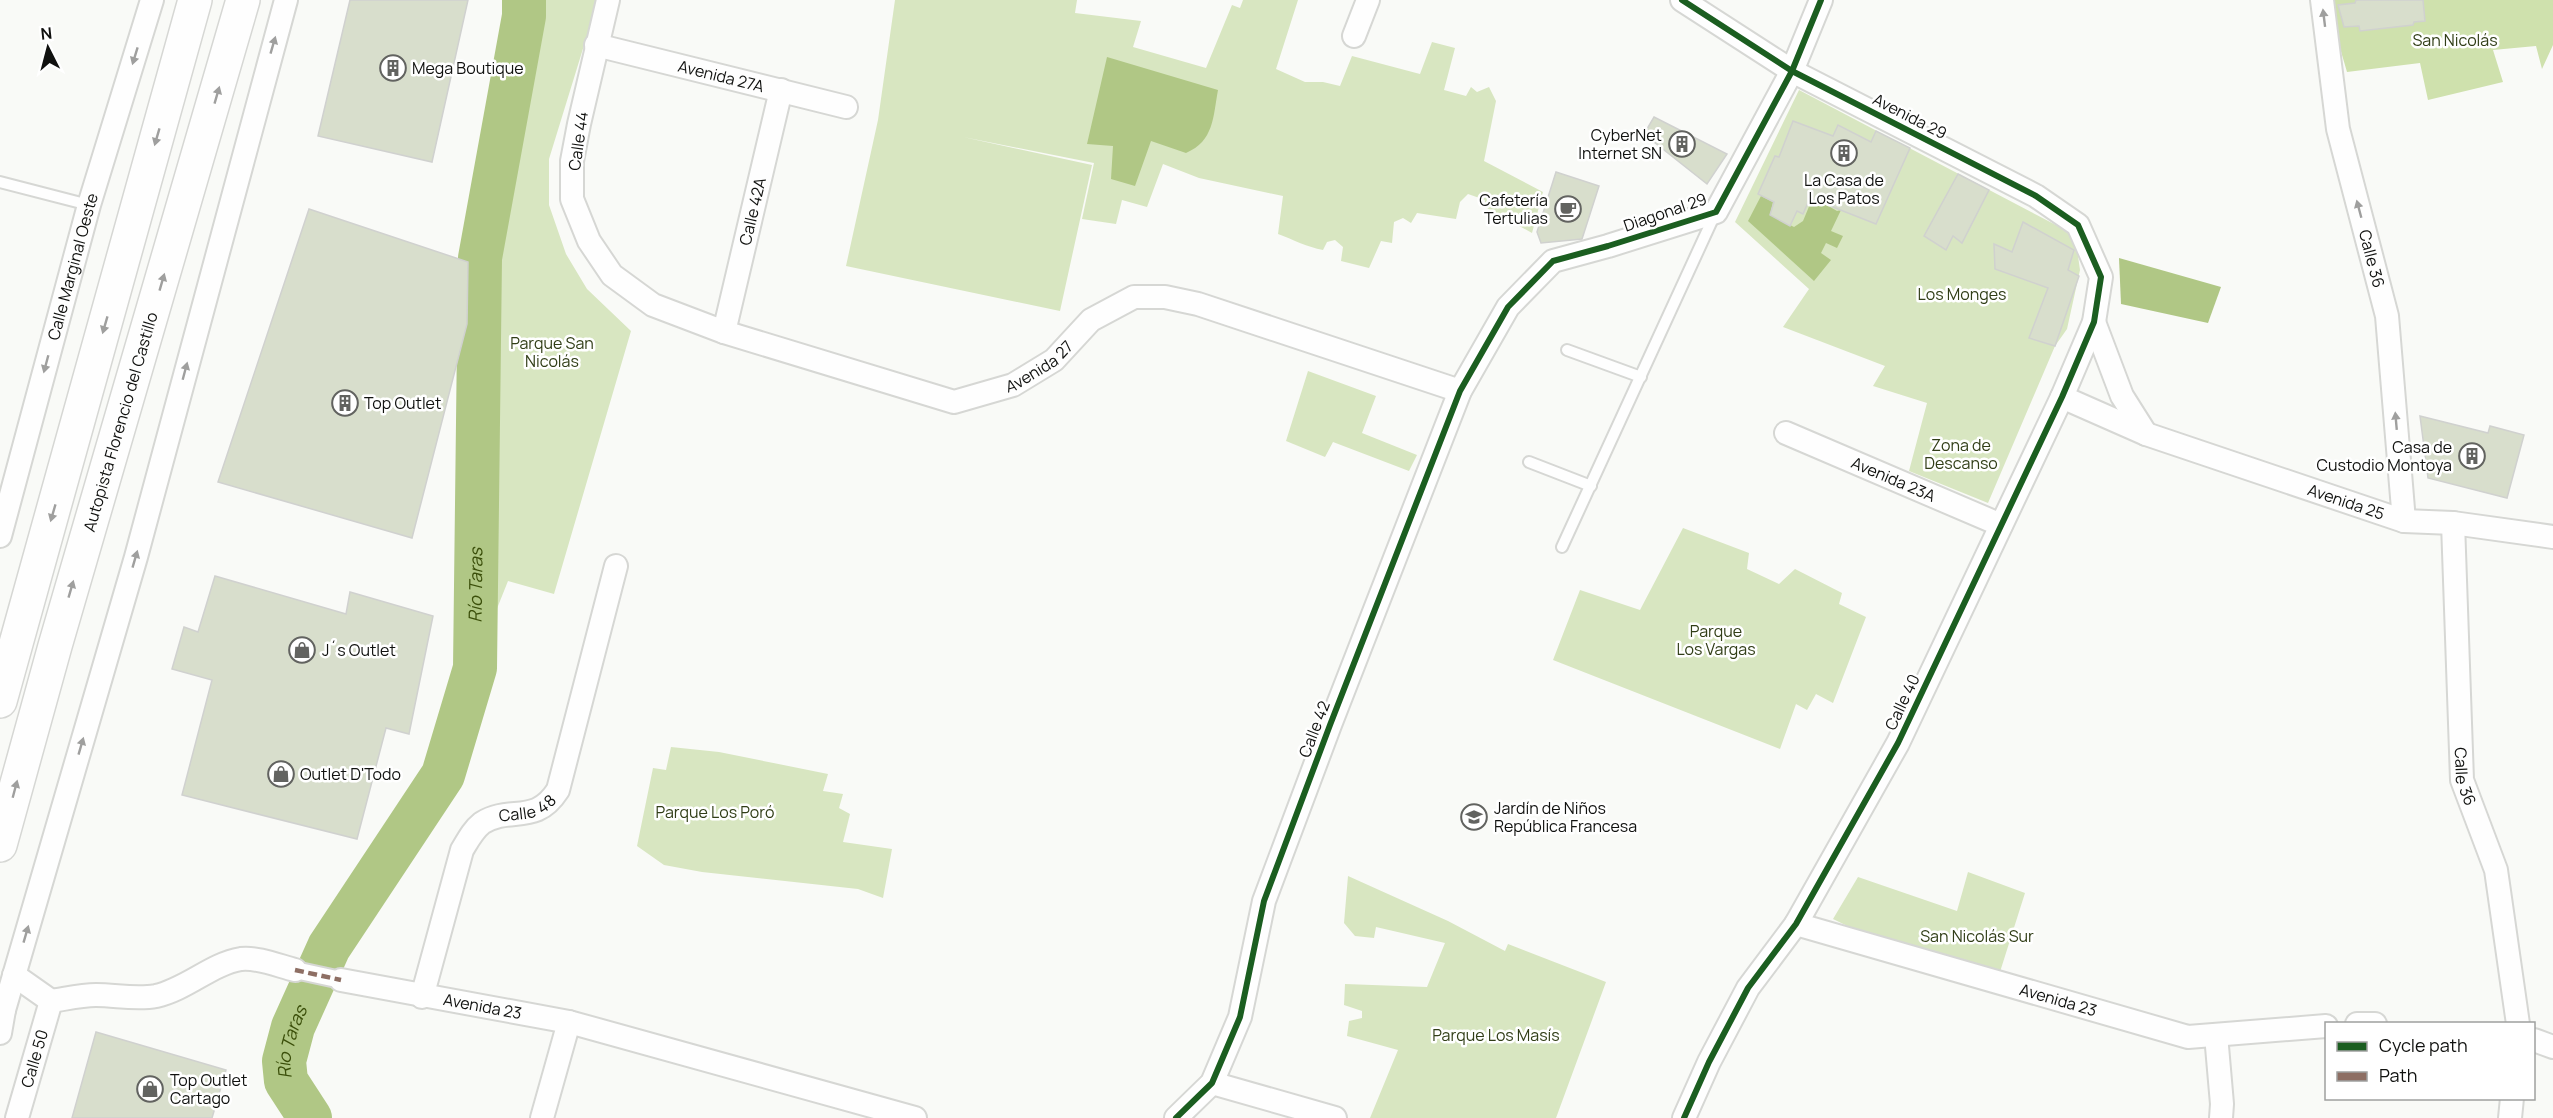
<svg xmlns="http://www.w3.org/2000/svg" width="2553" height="1118" font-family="Manrope,sans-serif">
<rect width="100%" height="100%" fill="#f9faf7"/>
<g fill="#d8e6c1">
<path d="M527,0H598L549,159V205L566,254L587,289L631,331L554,594L508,581L496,611L478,609L482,259L527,15Z"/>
<path d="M895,0H1077L1075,13L1141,21L1133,47L1206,68L1232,5L1240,8L1243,0H1298L1276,69L1305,82H1323L1340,86L1352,56L1420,74L1432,42L1455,48L1444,90L1466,96L1471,87L1477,92L1489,87L1496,101L1484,161L1543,192L1532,233L1485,207V200L1468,194L1460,202L1456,219L1417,213L1411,223L1403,218L1394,222L1392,243L1381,241L1369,268L1341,261L1343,247L1335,240L1327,242L1323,250C1307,247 1294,240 1278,234L1283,196L1199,178L1163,164L1147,207L1122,200L1116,224L1082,219L1094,163L963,137L1092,165L1060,311L846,266L878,120Z"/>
<path d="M1799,90L2075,235L2080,270L2067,329L2055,346L1988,503L1909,471L1927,403L1873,386L1885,366L1783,327L1809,289L1735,222Z"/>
<path d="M1308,371L1376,396L1362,433L1417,455L1409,471L1333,442L1325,457L1286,441Z"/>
<path d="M1683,528L1749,553L1747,569L1779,584L1795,569L1842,593L1839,604L1866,617L1833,703L1816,694L1807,710L1796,704L1780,749L1553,660L1580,590L1640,610Z"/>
<path d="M671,747L719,752L828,774L823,791L843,794L839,808L850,814L843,842L892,849L883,898L858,889L702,872L664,865L637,846L653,768L666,770Z"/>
<path d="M1968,872L2025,893L1999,975L1876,940L1833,919L1858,877L1957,911Z"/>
<path d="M1348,876L1448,921L1505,951L1508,944L1606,982L1556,1118H1370L1398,1050L1347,1036L1349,1021L1362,1018V1011L1344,1005L1345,984L1427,987L1445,943L1376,927L1374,938L1355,936L1344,923Z"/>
</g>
<path fill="#cfe1ad" d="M2326,0H2553V45L2542,69L2536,46L2493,50L2503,82L2428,100L2420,63L2347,72Z"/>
<g fill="#b0c785">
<path d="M1107,57L1218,90C1213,117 1214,141 1186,153L1151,141L1135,186L1111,179L1113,146L1087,144Z"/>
<path d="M1761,196L1773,202L1770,215L1794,227L1803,221L1813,197L1837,211L1841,210L1831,231L1843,236L1837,248L1826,243L1821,253L1831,260L1814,281L1748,221Z"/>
<path d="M2119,258L2221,287L2208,323L2121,304Z"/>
</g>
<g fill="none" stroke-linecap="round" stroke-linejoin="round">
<path stroke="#b0c785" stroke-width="44" id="s1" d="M310,1118L286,1081L284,1061L293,1027L329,947L443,775L475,668L480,258L524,16V0"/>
</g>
<g fill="#d8decc" stroke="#d0d1cf" stroke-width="1.5">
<path d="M350,0H468L432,162L318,136Z"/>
<path d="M2356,0H2423L2425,21L2414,22L2413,25L2360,31L2359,26L2344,27L2338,5L2355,3Z"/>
<path d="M1654,117L1727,154L1707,184L1644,134Z"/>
<path d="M1793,121L1833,136L1838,125L1871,142L1876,131L1910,148L1876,224L1810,198L1803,214L1797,211L1790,226L1770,215L1774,202L1758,194L1775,156L1779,157Z"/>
<path d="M1556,172L1599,186L1582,239L1541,243L1537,232Z"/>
<path d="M1958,174L1989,190L1962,243L1953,236L1946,250L1924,236Z"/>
<path d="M309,209L468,262L467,324L412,538L218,482Z"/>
<path d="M2023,222L2074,250L2068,270L2079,276L2055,346L2029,338L2048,288L1995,269L1994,244L2012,252Z"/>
<path d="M2420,416L2488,433L2490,426L2524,435L2507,498L2428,478Z"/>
<path d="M215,576L346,614L350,592L433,616L409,734L386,728L357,839L182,795L212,680L172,669L184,627L198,632Z"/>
<path d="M96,1032L226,1070L212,1118H72Z"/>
</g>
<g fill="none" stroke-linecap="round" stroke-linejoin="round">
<g stroke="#d6d7d4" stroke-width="14">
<g id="service">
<path d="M0,182L89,205"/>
<path d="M1567,350L1641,377"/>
<path d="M1529,462L1591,486"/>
<path d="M1562,547L1715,214"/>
</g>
</g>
<g stroke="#d6d7d4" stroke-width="20">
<path id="pedestrian" d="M295,970L341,980"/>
</g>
<g stroke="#d6d7d4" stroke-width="26">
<g id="minor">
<path id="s2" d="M608,0L579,124L572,161V199L589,241L612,275L653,305L724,332L954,402L1013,385L1054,360L1091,320L1134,297H1165L1198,304L1460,391"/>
<path d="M1682,0L1792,71L2036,196L2078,225L2101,277L2094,322L2062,397L1898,743L1796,924L1748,988L1709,1062L1684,1118"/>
<path id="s3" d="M2322,0L2338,129L2387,316L2404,521"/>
<path d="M1354,36L1368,0"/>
<path id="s4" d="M596,45L846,107"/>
<path d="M2094,322L2122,396L2146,434"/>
<path id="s5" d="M724,332L781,90"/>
<path id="s6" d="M2062,397L2146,434L2404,521L2453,523L2553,537"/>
<path id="s7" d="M1786,433L2001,525"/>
<path id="s8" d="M2453,523L2462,780L2496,870L2518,1024"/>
<path id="s9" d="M0,536L89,205L152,0"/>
<path id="s10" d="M1796,924L2188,1037L2326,1026"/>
<path d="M14,975L51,1001"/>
<path id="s11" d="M341,980L569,1022L915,1118"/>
<path id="s12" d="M422,997L462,850C468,840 473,830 482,823C511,805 535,826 558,790L616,566"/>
<path d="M51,1001C65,999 81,995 96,995C116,995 136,1000 156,996C187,989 211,964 241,959C258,957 279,966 295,970"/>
<path d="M4,1010L136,557L286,0"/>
<path d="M2357,1024H2375"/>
<path d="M0,1033L4,1010L2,996"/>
<path d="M2216,1035L2222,1104L2221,1118"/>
<path d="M2534,1040L2553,1047"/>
<path d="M1212,1083L1335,1118"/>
<path id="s13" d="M17,1118L51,1001"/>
<path d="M542,1118L569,1022"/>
<path d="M1176,1118L1212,1083L1240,1017L1264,901L1330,725L1460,391L1508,307L1553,261L1608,246L1716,212L1792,71L1821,0"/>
<path d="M2510,1118L2512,1098"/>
</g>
</g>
<g stroke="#d6d7d4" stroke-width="36">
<g id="trunk">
<path d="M0,701L195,0"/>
<path id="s14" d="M0,845L55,646L243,0"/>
</g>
</g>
<use href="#service" stroke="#fefefe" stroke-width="10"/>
<use href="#pedestrian" stroke="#fefefe" stroke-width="16"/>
<use href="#minor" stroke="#fefefe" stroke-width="22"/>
<use href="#trunk" stroke="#fefefe" stroke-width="33"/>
<path stroke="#8d6e63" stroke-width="4.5" stroke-dasharray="9 4.5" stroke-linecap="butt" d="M295,970L341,980"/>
<g stroke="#fff" stroke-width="10">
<g id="cycleway">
<path d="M1682,0L1792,71L2036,196L2078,225L2101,277L2094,322L2062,397L1898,743L1796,924L1748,988L1709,1062L1684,1118"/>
<path d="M1176,1118L1212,1083L1240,1017L1264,901L1330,725L1460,391L1508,307L1553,261L1608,246L1716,212L1792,71L1821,0"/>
</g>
</g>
<use href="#cycleway" stroke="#1b5e20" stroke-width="6"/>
</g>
<defs><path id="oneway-solid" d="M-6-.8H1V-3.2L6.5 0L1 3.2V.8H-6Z" transform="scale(1.5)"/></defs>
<g fill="#9f9f9e">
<use href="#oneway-solid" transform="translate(2324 18) rotate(-97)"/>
<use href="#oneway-solid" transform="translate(273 45) rotate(-74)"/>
<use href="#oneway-solid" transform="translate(135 56) rotate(107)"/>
<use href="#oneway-solid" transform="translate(217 95) rotate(-74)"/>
<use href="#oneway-solid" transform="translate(157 137) rotate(106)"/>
<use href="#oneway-solid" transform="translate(2359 209) rotate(-105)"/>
<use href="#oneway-solid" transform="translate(162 282) rotate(-74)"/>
<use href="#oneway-solid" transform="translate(105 325) rotate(106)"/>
<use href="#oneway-solid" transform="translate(46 364) rotate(105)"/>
<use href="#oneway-solid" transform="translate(185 371) rotate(-75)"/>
<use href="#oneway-solid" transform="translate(2396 421) rotate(-95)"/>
<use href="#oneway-solid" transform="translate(53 513) rotate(106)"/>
<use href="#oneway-solid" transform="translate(135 559) rotate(-74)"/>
<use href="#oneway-solid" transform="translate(71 589) rotate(-74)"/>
<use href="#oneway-solid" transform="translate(81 746) rotate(-74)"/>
<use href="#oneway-solid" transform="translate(15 789) rotate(-75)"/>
<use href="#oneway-solid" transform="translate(26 934) rotate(-74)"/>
</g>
<defs>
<g id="building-ring" transform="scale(1.35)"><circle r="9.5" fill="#fff" stroke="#626360" stroke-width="1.5"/><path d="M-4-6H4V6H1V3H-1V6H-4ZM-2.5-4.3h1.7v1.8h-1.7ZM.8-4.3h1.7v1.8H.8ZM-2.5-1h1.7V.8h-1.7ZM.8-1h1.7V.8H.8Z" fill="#626360"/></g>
<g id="cafe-ring" transform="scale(1.35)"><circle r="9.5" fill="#fff" stroke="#626360" stroke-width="1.5"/><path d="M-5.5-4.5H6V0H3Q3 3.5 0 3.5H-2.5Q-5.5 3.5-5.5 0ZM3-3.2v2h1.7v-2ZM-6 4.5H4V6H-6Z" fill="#626360"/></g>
<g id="shop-ring" transform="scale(1.35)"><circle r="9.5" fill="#fff" stroke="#626360" stroke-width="1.5"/><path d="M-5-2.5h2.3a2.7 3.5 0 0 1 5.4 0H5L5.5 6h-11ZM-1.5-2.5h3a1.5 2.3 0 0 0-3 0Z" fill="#626360"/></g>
<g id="school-ring" transform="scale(1.35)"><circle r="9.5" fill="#fff" stroke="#626360" stroke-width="1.5"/><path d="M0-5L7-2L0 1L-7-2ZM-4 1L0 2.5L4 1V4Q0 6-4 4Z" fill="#626360"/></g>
</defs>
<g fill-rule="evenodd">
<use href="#building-ring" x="393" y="68"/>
<use href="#building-ring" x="1682" y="144"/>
<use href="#building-ring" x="1844" y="153"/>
<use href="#cafe-ring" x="1568" y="209"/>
<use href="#building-ring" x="345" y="403"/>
<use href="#building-ring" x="2472" y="456"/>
<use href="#shop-ring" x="302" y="650"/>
<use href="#shop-ring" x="281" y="774"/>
<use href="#school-ring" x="1474" y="817"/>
<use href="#shop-ring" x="150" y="1089"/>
</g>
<g text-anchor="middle" stroke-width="5" stroke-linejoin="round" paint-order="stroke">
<g font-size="16" fill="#313e17" stroke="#fff">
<text x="2455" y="46">San Nicolás</text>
<text x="1962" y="300">Los Monges</text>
<text x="552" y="349">Parque San<tspan x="552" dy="18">Nicolás</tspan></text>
<text x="1961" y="451">Zona de<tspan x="1961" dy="18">Descanso</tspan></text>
<text x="1716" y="637">Parque<tspan x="1716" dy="18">Los Vargas</tspan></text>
<text x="715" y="818">Parque Los Poró</text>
<text x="1977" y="942">San Nicolás Sur</text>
<text x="1496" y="1041">Parque Los Masís</text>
</g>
<g font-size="16" fill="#10110f" stroke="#fff" text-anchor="start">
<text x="412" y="74">Mega Boutique</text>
<text x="1662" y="141" text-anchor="end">CyberNet<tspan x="1662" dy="18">Internet SN</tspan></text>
<text x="1844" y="186" text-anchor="middle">La Casa de<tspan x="1844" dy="18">Los Patos</tspan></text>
<text x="1548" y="206" text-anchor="end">Cafetería<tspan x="1548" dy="18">Tertulias</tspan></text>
<text x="364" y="409">Top Outlet</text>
<text x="2452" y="453" text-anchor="end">Casa de<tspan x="2452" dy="18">Custodio Montoya</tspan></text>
<text x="322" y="656">J´s Outlet</text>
<text x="300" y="780">Outlet D'Todo</text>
<text x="1494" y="814">Jardín de Niños<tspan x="1494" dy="18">República Francesa</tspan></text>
<text x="170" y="1086">Top Outlet<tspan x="170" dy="18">Cartago</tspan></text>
</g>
<g font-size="16" fill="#10110f" stroke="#fff">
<text dy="6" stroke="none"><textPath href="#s4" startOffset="129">Avenida 27A</textPath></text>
<text transform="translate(1910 116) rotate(27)" y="6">Avenida 29</text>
<text transform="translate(578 141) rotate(-82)" y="6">Calle 44</text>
<text dy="6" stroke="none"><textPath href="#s5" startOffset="124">Calle 42A</textPath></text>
<text transform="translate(1665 212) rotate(-19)" y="6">Diagonal 29</text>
<text dy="6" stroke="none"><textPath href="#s3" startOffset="264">Calle 36</textPath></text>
<text dy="6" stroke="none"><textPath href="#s9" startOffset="279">Calle Marginal Oeste</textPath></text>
<text dy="6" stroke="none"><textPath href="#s2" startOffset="750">Avenida 27</textPath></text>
<text dy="6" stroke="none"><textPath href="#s14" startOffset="440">Autopista Florencio del Castillo</textPath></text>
<text dy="6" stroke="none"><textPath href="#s7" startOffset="117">Avenida 23A</textPath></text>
<text dy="6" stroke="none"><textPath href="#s6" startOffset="303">Avenida 25</textPath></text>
<text transform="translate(1902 702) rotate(-65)" y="6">Calle 40</text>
<text transform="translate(1314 729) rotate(-69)" y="6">Calle 42</text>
<text dy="6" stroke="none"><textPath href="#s8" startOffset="254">Calle 36</textPath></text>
<text dy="6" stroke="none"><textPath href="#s12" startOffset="234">Calle 48</textPath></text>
<text dy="6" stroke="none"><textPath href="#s10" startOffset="273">Avenida 23</textPath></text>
<text dy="6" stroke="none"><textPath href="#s11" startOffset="144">Avenida 23</textPath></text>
<text dy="6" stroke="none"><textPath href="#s13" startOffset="62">Calle 50</textPath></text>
</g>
<g font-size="18" font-style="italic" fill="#3b4f0a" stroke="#fff">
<text dy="6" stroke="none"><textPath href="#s1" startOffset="588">Río Taras</textPath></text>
<text dy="6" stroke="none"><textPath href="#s1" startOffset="84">Río Taras</textPath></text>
</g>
</g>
<rect x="2325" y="1022" width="210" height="78" fill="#ffffff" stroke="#9fa09f" stroke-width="1.5"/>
<rect x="2337" y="1042" width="30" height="9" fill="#1b5e20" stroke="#9fa09f" stroke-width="1.5"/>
<text x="2379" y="1052" font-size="18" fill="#10110f">Cycle path</text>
<rect x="2337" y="1072" width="30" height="9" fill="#8d6e63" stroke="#9fa09f" stroke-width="1.5"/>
<text x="2379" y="1082" font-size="18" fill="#10110f">Path</text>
<g transform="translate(48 48) rotate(354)" stroke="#ffffff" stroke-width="4.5" paint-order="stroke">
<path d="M0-4.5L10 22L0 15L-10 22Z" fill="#10110f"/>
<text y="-9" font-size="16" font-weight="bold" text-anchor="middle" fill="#10110f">N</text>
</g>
</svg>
